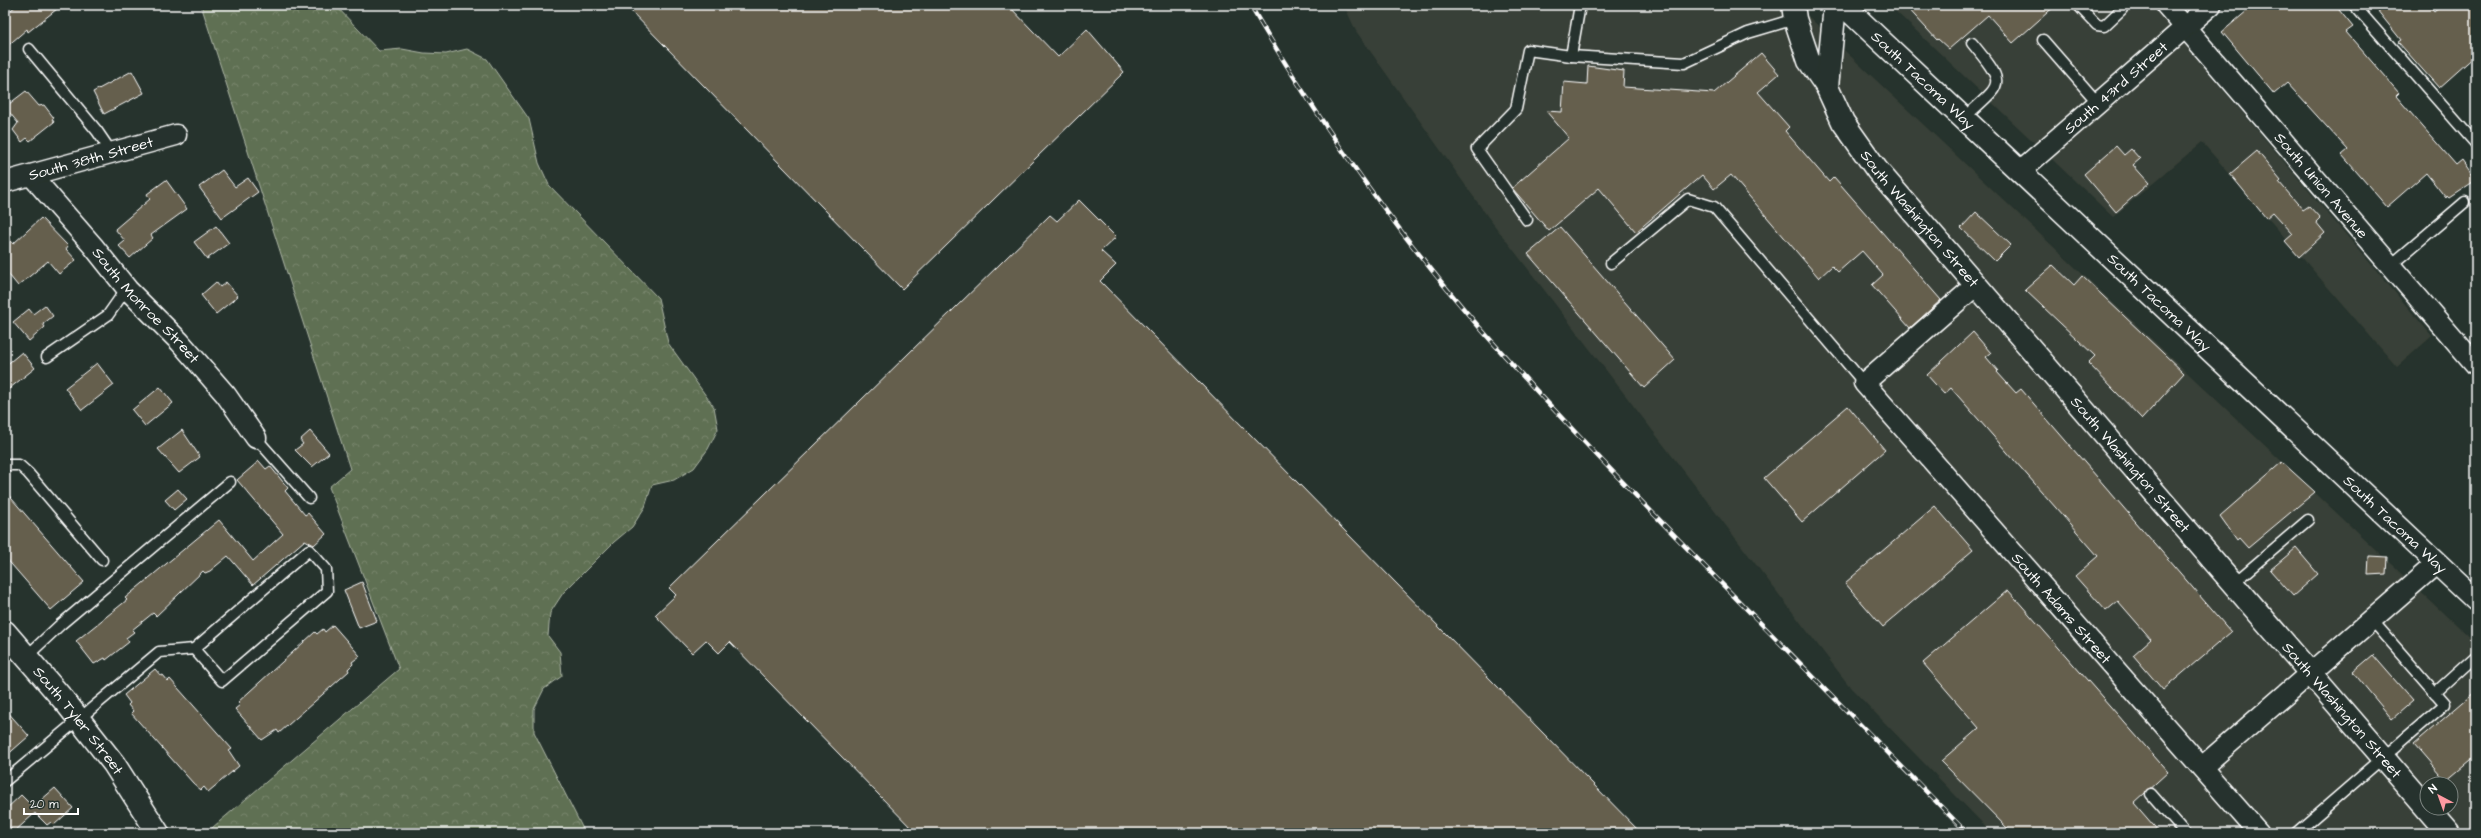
<svg xmlns="http://www.w3.org/2000/svg" width="2481" height="838" font-family="'Architects Daughter',sans-serif">
<defs>
<pattern id="forest-crowns" width="20" height="18" patternUnits="userSpaceOnUse"><rect width="20" height="18" fill="#5f7052"/><path d="M2 6a3 3 0 1 1 6 0M12 15a3 3 0 1 1 6 0" fill="none" stroke="#77856c"/></pattern>
</defs>
<rect width="100%" height="100%" fill="#26332d"/>
<filter id="ink" filterUnits="userSpaceOnUse"><feTurbulence type="fractalNoise" baseFrequency=".025" numOctaves="2"/><feDisplacementMap in="SourceGraphic" scale="8" xChannelSelector="R" yChannelSelector="G"/><feConvolveMatrix kernelMatrix="1 2 1 2 8 2 1 2 1" color-interpolation-filters="sRGB"/></filter>
<g filter="url(#ink)">
<g fill="#394037" fill-rule="evenodd">
<path d="M1344,5H1796L2476,644V833H1992L1851,688L1488,217L1356,31ZM2427,784H2451V808H2427Z"/>
<path d="M1889,5H2151L2432,336L2397,367L2202,142L2113,217Z"/>
</g>
<path fill="url(#forest-crowns)" stroke="#afb8a8" d="M201,5H335L379,51L402,49L424,53L446,54L467,49L487,59L529,119L539,163L549,185L658,298L668,343L714,407L718,429L708,449L694,468L674,480L652,485L645,507L632,527L614,542L563,593L550,613L548,636L560,652L562,676L544,689L534,709V732L585,833H206L399,669L329,487L350,469Z"/>
<g fill="#655f4e" stroke="#fff">
<path d="M17,5H62L28,32L27,29L5,48V15Z"/>
<path d="M625,5H1008L1058,57L1087,29L1124,72L902,289Z"/>
<path d="M1905,5H2056L2013,43L1988,15L1949,49L1938,39L1937,40Z"/>
<path d="M2254,5H2335L2353,27L2346,32L2399,93L2396,96L2456,165L2462,160L2476,180L2449,198L2447,196L2446,198L2426,173L2387,207L2342,155L2348,150L2287,83L2274,94L2222,32Z"/>
<path d="M2373,5H2428L2434,12L2442,5H2476V55L2439,88L2398,42L2401,40Z"/>
<path d="M1761,53L1779,74L1758,92L1789,127L1785,131L1829,182L1834,177L1941,300L1910,328L1872,285L1883,275L1862,251L1838,272L1832,266L1819,278L1731,175L1714,189L1702,175L1636,232L1599,188L1549,231L1512,188L1569,138L1546,111L1562,112L1564,82L1587,84L1588,66L1624,71L1623,87L1714,93Z"/>
<path d="M132,71L144,93L104,114L93,92Z"/>
<path d="M26,91L39,106L44,105L54,118L52,119L54,122L30,141L27,138L22,142L13,130L18,123L5,107Z"/>
<path d="M2116,146L2124,155L2131,149L2140,159L2133,165L2149,183L2116,212L2084,174Z"/>
<path d="M2257,151L2281,180L2279,182L2303,210L2309,206L2320,218L2316,222L2325,233L2299,257L2285,241L2293,234L2273,212L2266,218L2230,174Z"/>
<path d="M222,170L235,187L248,178L258,192L222,218L199,187Z"/>
<path d="M166,180L187,209L151,235L153,238L130,258L119,246L125,241L115,229L150,199L147,194Z"/>
<path d="M1079,200L1116,237L1101,251L1116,265L1100,281L1641,833H916L730,642L719,653L706,640L692,653L655,615L676,595L669,588L1050,215L1057,221Z"/>
<path d="M1976,212L2011,245L1995,261L1961,228Z"/>
<path d="M41,218L68,246L66,249L76,260L59,274L48,261L18,286L5,270V234L13,244Z"/>
<path d="M216,226L229,243L207,259L194,242Z"/>
<path d="M1560,227L1675,360L1644,388L1528,254Z"/>
<path d="M2053,265L2074,285L2082,276L2184,373L2142,419L2088,363L2095,356L2025,290Z"/>
<path d="M216,282L220,287L226,282L238,296L216,314L201,295Z"/>
<path d="M45,305L53,316L43,324L45,327L29,341L13,322L29,309L33,314Z"/>
<path d="M1973,332L1991,353L1986,357L1998,371L1997,372L2016,393L2021,389L2231,632L2163,690L2133,655L2151,639L2118,601L2106,611L2075,576L2098,556L1951,388L1944,394L1927,375Z"/>
<path d="M22,352L35,368L5,392V366Z"/>
<path d="M97,363L114,385L82,410L65,388Z"/>
<path d="M160,387L173,403L145,426L132,410Z"/>
<path d="M1848,406L1885,450L1802,522L1764,478Z"/>
<path d="M182,430L200,457L179,473L158,449Z"/>
<path d="M310,431L329,453L312,467L295,450L303,444L300,440Z"/>
<path d="M259,461L266,469L270,466L288,488L285,491L305,515L308,513L326,534L314,545L305,540L253,585L228,556L210,571L205,573L203,571L156,616L153,613L132,630L134,632L126,638L129,642L106,660L105,658L94,664L76,641L127,600L125,598L219,520L253,561L283,534L237,480Z"/>
<path d="M2282,462L2315,492L2248,548L2239,538L2237,540L2220,516Z"/>
<path d="M178,489L187,499L174,510L165,500Z"/>
<path d="M5,491L84,582L51,610L5,557Z"/>
<path d="M1935,506L1973,550L1883,627L1845,583Z"/>
<path d="M2296,548L2318,574L2293,596L2270,570Z"/>
<path d="M2369,556L2387,557L2386,574L2368,575Z"/>
<path d="M362,582L377,621L359,628L344,590Z"/>
<path d="M2008,590L2168,772L2134,803L2160,833H2012L1941,761L1979,728L1923,663Z"/>
<path d="M333,625L360,656L352,662L353,664L348,669L349,671L279,733L277,730L262,740L235,709L240,705L238,702L315,632L317,634L323,629L325,632Z"/>
<path d="M2373,655L2413,701L2392,719L2353,672Z"/>
<path d="M155,669L161,676L163,675L168,681L170,679L232,749L229,751L239,766L208,792L204,787L201,790L193,783L131,713L133,711L128,705L130,703L124,695Z"/>
<path d="M2476,691V756L2446,781L2414,744Z"/>
<path d="M5,709L29,736L5,757Z"/>
<path d="M55,788L73,808L54,825L51,822L47,825L35,813L14,832L5,822V810L21,795L33,807Z"/>
</g>
<g fill="none" stroke-linecap="round" stroke-linejoin="round">
<g stroke="#fff" stroke-width="13">
<g id="lane">
<path d="M2078,5L2097,25L2104,26L2122,9"/>
<path d="M2354,5L2476,144"/>
<path d="M2043,40L2098,103"/>
<path d="M29,49L97,131L112,153"/>
<path d="M1571,56L1580,5"/>
<path d="M1963,119C2003,82 2008,87 1972,43"/>
<path d="M1527,220L1477,149L1516,109L1528,50L1571,56L1684,63L1748,33L1795,19"/>
<path d="M1611,263L1688,199L1714,207L1864,383"/>
<path d="M2390,266L2465,202"/>
<path d="M47,357L108,315L127,288"/>
<path d="M256,438L309,498"/>
<path d="M5,465H19L28,473L102,560"/>
<path d="M2233,584L2308,520"/>
<path d="M26,657L60,625L230,482"/>
<path d="M2435,693L2476,656"/>
<path d="M5,781L159,652L194,649L222,681L327,591L326,569L309,550L194,649"/>
<path d="M2151,794L2185,833"/>
<path d="M2296,833L2445,704L2372,620"/>
</g>
</g>
<g stroke="#fff" stroke-width="23">
<g id="street">
<path id="s1" d="M2166,5L2476,365"/>
<path id="s2" d="M2020,171L2211,5"/>
<path id="s3" d="M31,175L93,246L128,290L180,342L226,395L256,438"/>
<path id="s4" d="M5,182L176,135"/>
<path id="s5" d="M1975,286L1864,383L2259,833"/>
<path d="M2202,767L2437,563"/>
</g>
</g>
<g stroke="#fff" stroke-width="25">
<g id="secondary">
<path id="s6" d="M1793,5L1795,19L1809,61L1827,87L1843,122L1877,170L2448,833"/>
<path id="s7" d="M1843,5L2476,600"/>
<path d="M1827,87L1835,5"/>
<path id="s8" d="M5,632L67,704L114,764L158,833"/>
</g>
</g>
<use href="#lane" stroke="#26332d" stroke-width="10"/>
<use href="#street" stroke="#26332d" stroke-width="20"/>
<use href="#secondary" stroke="#26332d" stroke-width="22"/>
<g stroke="#fff" stroke-width="4.5">
<path id="rail" d="M1250,5C1315,116 1389,222 1473,320C1553,412 1638,498 1723,585C1804,668 1886,750 1967,833"/>
</g>
<use href="#rail" stroke="#26332d" stroke-width="3" stroke-dasharray="9" stroke-linecap="butt"/>
</g>
</g>
<g text-anchor="middle" stroke-width="3" stroke-linejoin="round" paint-order="stroke">
<g font-size="15" fill="#fff" stroke="#26332d">
<text dy="5" stroke="none"><textPath href="#s7" startOffset="110">South Tacoma Way</textPath></text>
<text dy="5" stroke="none"><textPath href="#s2" startOffset="127">South 43rd Street</textPath></text>
<text dy="5" stroke="none"><textPath href="#s4" startOffset="89">South 38th Street</textPath></text>
<text dy="5" stroke="none"><textPath href="#s1" startOffset="238">South Union Avenue</textPath></text>
<text dy="5" stroke="none"><textPath href="#s6" startOffset="252">South Washington Street</textPath></text>
<text dy="5" stroke="none"><textPath href="#s7" startOffset="434">South Tacoma Way</textPath></text>
<text dy="5" stroke="none"><textPath href="#s3" startOffset="174">South Monroe Street</textPath></text>
<text dy="5" stroke="none"><textPath href="#s6" startOffset="576">South Washington Street</textPath></text>
<text dy="5" stroke="none"><textPath href="#s7" startOffset="758">South Tacoma Way</textPath></text>
<text dy="5" stroke="none"><textPath href="#s5" startOffset="447">South Adams Street</textPath></text>
<text dy="5" stroke="none"><textPath href="#s6" startOffset="900">South Washington Street</textPath></text>
<text dy="5" stroke="none"><textPath href="#s8" startOffset="115">South Tyler Street</textPath></text>
</g>
</g>
<rect width="2481" height="838" fill="none" stroke="#26332d" stroke-width="20"/>
<rect x="10" y="10" width="2461" height="818" fill="none" stroke="#fff" stroke-width="1.5" filter="url(#ink)"/>
<g transform="translate(2439 796) rotate(319)"><circle r="19" fill="#26332d" stroke="#7d8581"/>
<path d="M0-3L7 15L0 10L-7 15Z" fill="#ff9aa2"/>
<text y="-6" font-size="11" font-weight="bold" text-anchor="middle" fill="#ffffff">N</text>
</g>
<path d="M24 808v6h54v-6" fill="none" stroke="#ffffff" stroke-width="2"/>
<text x="30" y="808" font-size="12" fill="#ffffff" stroke="#26332d" stroke-width="3" paint-order="stroke">20 m</text>
</svg>
